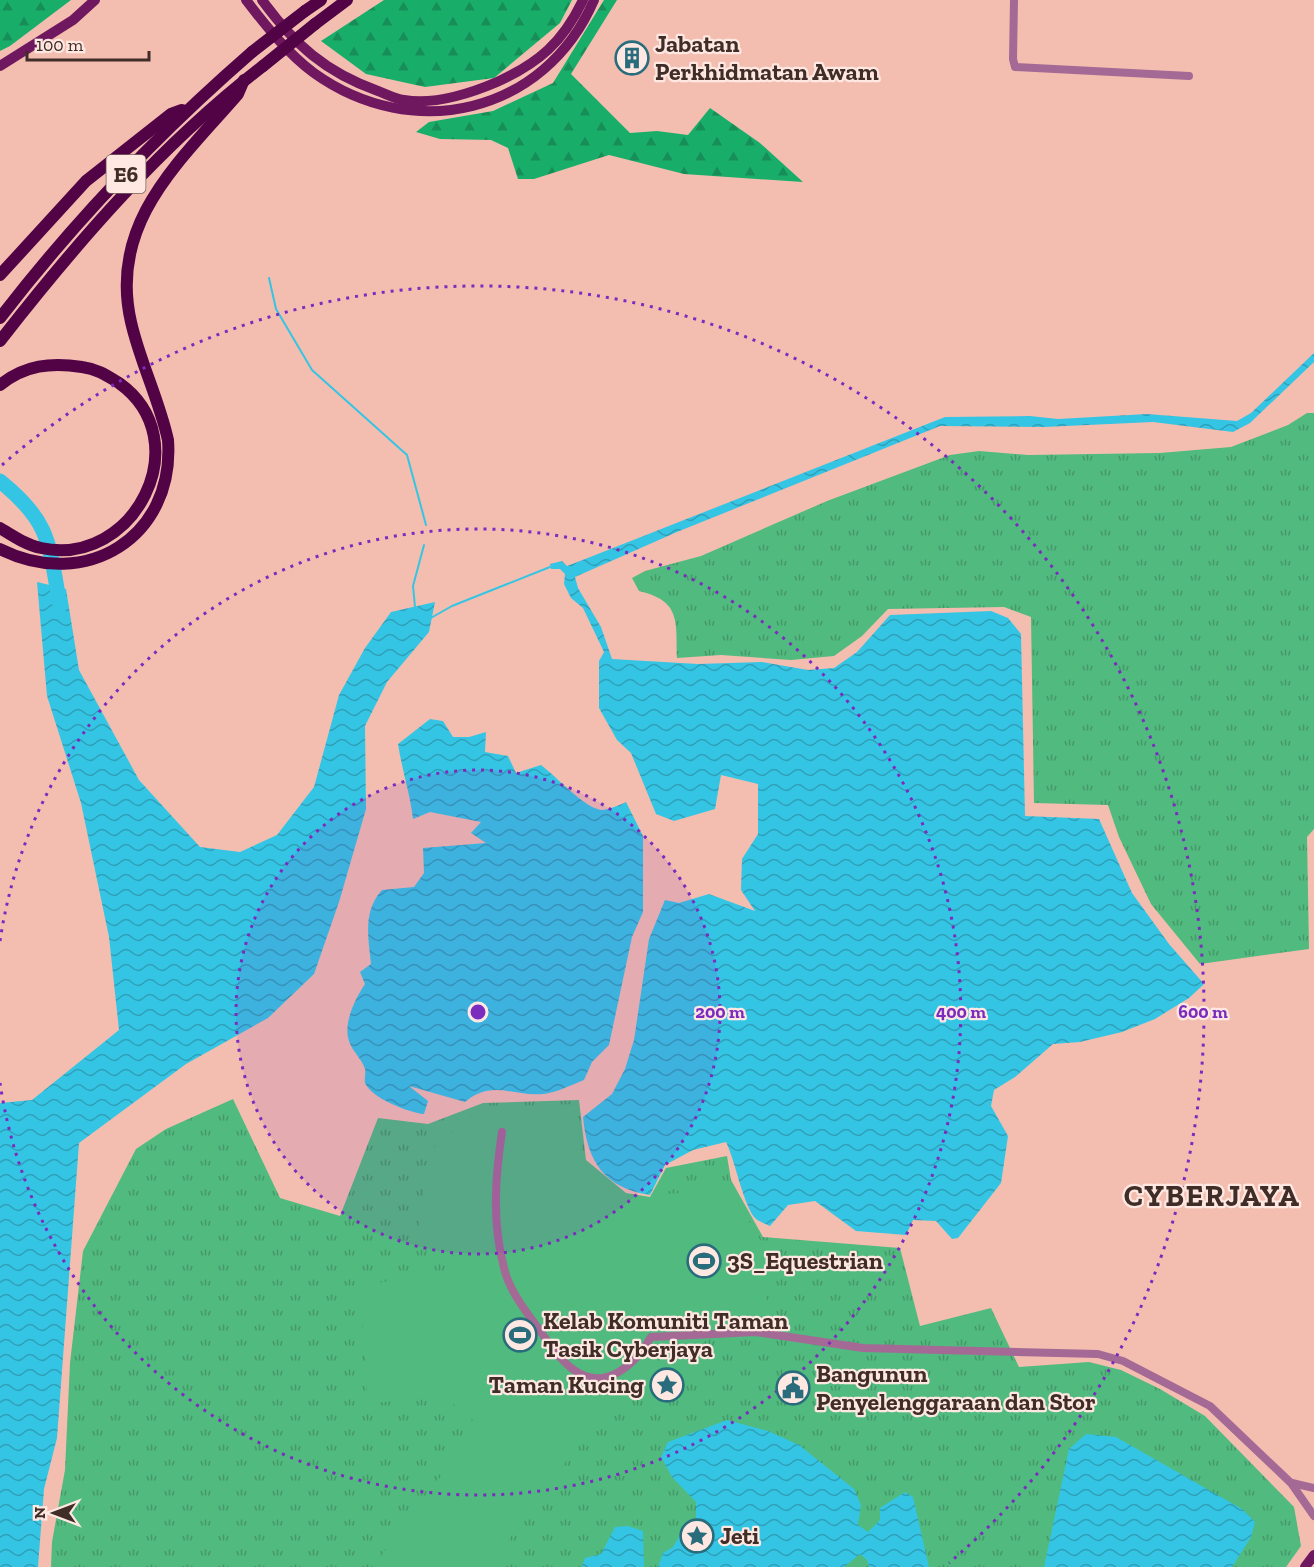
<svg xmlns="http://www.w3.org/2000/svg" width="1314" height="1567" font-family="'Zilla Slab',serif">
<defs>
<pattern id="grass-tufts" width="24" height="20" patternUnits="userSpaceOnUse" patternTransform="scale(1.5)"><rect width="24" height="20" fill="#51ba7f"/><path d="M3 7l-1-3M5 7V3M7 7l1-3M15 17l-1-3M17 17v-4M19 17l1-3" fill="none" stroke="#459868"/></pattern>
<pattern id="forest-firs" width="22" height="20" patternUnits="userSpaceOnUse" patternTransform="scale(1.5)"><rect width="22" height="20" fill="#18ae6a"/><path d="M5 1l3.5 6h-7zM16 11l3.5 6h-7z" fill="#178e57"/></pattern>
<pattern id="water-waves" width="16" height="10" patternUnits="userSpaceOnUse" patternTransform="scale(1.5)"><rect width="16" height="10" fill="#35c5e4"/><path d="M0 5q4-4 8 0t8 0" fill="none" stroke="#2ea0b9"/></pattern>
</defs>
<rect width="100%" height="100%" fill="#f3beb0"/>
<g fill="url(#grass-tufts)">
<path d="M1307,413H1314V829L1307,837L1309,949L1200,964L1151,904L1119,837L1108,805L1034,803L1031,617L1004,607L888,609L862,636L834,656L791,660L721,655L677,658C676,621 681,601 639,591L632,578L645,571L701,556L827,501L950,455L979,451L1028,455L1160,453L1231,447L1288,425Z"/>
<path d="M233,1099L280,1198L340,1216L378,1118L428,1124L483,1103L579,1100L586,1160L626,1193L650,1197L666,1168L727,1156L731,1180L763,1237L900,1248L920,1326L991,1308L1019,1367L1089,1362L1121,1370L1160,1389L1205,1416L1294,1507L1301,1546L1286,1567H51L52,1542L65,1470L70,1363L83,1251L136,1149L166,1129Z"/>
</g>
<g fill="url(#forest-firs)">
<path d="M0,0H71L10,46L0,51Z"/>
<path d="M384,0H572L560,23L494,78L425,87L366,74L321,41Z"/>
<path d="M604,0H617L571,74L630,133L657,131L688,135L710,108L760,143L803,182L684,174L609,155L534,179H518L508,148L491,140L440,139L416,132L429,122L493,111L553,83Z"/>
</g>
<path fill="#51ba7f" d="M576,1104L582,1161L621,1198L654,1200L657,1194L683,1193L684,1183H726L764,1246L768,1324L678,1328L677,1342L601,1413L489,1567H373L479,1425L446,1398L368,1403L360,1285L454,1273V1255L415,1249L430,1151L482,1107Z"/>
<g fill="url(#water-waves)">
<path d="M1314,353V362L1250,423L1233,432L1153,422L1044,427L940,426L677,532L575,577L578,588L601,627L612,659L698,664L762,662L808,670L834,668L857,652L890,615L991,611L1008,618L1021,634L1025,816L1099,819L1132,893L1169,944L1204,984L1189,998L1155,1019L1122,1032L1080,1042L1053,1044L1015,1077L994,1090L991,1106L1008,1136L1001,1183L958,1238L952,1239L936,1221L913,1220L906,1235L856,1231L815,1201L788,1205L770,1226C766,1224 760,1222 756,1219C744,1208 735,1160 726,1142L693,1150L665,1165L650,1195C604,1188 587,1161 583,1117L612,1094L625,1069L634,1040L649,939L665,900L679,903L709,894L755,911L741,890L742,859L758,834V784L721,775L715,809L674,821L656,814L631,753L617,740L599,708V661L604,652L583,608L571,598L564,584L565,574L560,569H551L550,564L562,561L567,566L575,563L945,417L1030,416L1058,419L1147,414L1237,421L1251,413Z"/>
<path d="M37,582L66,589L79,670L139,780L200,847L240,852L277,835L314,787L339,695L365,648L391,612L435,602L429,632L387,682L365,726L366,809L339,902L314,974L268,1018L186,1064L79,1143L57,1438L44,1489L38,1567H0V1103L32,1100L119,1030L109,937L81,803L47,696Z"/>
<path d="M430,719L443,721L453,737H469L486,732L485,752L508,756L516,773L541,765C557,777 586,810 603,810C610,809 620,805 626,802L643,836V912L632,937L609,1045L592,1062L584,1080C571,1085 556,1093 543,1094C513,1097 493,1079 465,1102L409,1086L428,1101L424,1114C410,1113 371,1098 365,1083C364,1079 366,1074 365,1069C362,1059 352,1051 349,1041C343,1023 355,999 365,984L360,972L371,964C368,936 363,911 382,890L414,887L424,873L423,848L486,843L471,833L481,822L430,812L413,819C410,793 402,770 398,744Z"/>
<path d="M727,1420L768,1431L799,1445L854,1489L861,1505L858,1525L868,1532L880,1520V1508L905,1492L913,1497L929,1567H869L867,1560L860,1554L844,1567H658L663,1553L673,1547L679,1537L688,1535L696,1526V1502L672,1477L661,1457L668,1442Z"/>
<path d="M1086,1434L1116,1437L1242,1509L1255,1522L1251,1537L1232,1567H1044L1069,1449Z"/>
<path d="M628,1526L643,1531L644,1567H582L585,1558L601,1554L615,1527Z"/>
</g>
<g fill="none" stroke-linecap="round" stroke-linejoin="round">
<g stroke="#35c5e4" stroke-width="2">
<path d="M269,278L276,309L312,370L407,455L426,525"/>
<path d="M415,607L413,586L424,545"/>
<path d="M429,619L452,606L550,567"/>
</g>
<path stroke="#35c5e4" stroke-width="15" d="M0,481C51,522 49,544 60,606"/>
<g stroke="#a56996" stroke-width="8">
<path d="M1014,0L1013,59L1015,67L1189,76"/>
<path d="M502,1132C495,1178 492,1222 504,1268C509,1290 525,1310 538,1328C548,1342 560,1360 574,1370C606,1393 636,1363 651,1337L756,1332L863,1348L1098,1354L1123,1361L1210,1406L1291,1483L1314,1516"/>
<path d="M1292,1483L1314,1488"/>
</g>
<g stroke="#6f175f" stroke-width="10">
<path d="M246,0C266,26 288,54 314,73C413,144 545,114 594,0"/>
<path d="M262,0C295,45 325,72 378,91C386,94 395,99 404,100C434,105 469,94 497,82C539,63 563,42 583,0"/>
<path d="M0,66L73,20L95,0"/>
<path d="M1305,1567L1314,1555"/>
</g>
<g stroke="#520345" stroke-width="12">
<path d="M305,11L321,0"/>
<path d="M315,24L347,0"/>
<path d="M0,275L86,181L171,114L182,110"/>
<path d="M0,318C74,222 160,132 252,52"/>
<path d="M0,341C78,241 162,144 263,66"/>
<path d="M0,385C25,365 51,362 82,367C97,369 106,375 119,383C199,440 135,568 41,548C26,545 13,536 0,528"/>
<path d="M0,549C86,592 175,537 168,440C159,399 140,362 131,322C108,223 180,161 238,94L244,80"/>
</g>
<g stroke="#520345" stroke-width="12">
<path d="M252,52L305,11"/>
<path d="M263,66L315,24"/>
</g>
</g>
<circle cx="478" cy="1012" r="242" fill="#7b2cbf" fill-opacity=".12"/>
<g fill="none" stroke="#7b2cbf" stroke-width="3" stroke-dasharray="3 6">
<circle cx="478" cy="1012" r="242"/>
<path d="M0 941A483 483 0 1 1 0 1083"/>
<path d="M2 465A725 725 0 1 1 949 1563"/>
</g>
<defs>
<g id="building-ring" transform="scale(1.725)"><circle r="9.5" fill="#fee8e1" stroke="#296d7d" stroke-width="1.5"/><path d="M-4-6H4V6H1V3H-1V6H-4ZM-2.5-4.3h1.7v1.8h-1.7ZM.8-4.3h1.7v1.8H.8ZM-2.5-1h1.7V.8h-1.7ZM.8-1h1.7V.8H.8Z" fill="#296d7d"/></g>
<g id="stadium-ring" transform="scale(1.725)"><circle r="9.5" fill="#fee8e1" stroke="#296d7d" stroke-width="1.5"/><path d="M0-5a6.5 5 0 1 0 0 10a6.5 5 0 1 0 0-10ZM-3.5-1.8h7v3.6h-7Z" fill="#296d7d"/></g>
<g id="sight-ring" transform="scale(1.725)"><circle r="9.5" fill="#fee8e1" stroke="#296d7d" stroke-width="1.5"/><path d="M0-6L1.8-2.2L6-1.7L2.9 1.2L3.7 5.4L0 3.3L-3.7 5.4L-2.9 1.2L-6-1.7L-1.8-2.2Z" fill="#296d7d"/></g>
<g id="civic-ring" transform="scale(1.725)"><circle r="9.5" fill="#fee8e1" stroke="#296d7d" stroke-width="1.5"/><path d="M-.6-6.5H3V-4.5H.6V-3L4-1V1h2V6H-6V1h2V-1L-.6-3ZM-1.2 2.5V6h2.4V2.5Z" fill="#296d7d"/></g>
</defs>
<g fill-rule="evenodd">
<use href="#building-ring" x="632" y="58"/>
<use href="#stadium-ring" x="704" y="1261"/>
<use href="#stadium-ring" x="520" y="1335"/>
<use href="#sight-ring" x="667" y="1385"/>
<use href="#civic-ring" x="793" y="1388"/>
<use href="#sight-ring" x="697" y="1536"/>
</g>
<g text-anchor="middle" stroke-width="4.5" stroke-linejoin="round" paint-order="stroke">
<rect fill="#fee8e1" stroke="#7a655f" stroke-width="1.5" x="106.5" y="155" width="39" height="38" rx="4.5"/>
<g font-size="22" font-weight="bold" fill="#412d27">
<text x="126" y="182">E6</text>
</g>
<g font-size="24" font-weight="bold" fill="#412d27" stroke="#fee8e1" text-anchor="start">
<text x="655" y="52">Jabatan<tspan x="655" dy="28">Perkhidmatan Awam</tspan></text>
<text x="727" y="1269">3S_Equestrian</text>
<text x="543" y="1329">Kelab Komuniti Taman<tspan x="543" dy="28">Tasik Cyberjaya</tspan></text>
<text x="816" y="1382">Bangunun<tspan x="816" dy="28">Penyelenggaraan dan Stor</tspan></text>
<text x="644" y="1393" text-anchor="end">Taman Kucing</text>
<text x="720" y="1544">Jeti</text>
</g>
<g font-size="30" font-weight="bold" letter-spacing="1.5" fill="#412d27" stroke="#fee8e1">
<text x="1212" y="1206">CYBERJAYA</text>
</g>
</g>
<circle cx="478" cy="1012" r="9" fill="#7b2cbf" stroke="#fee8e1" stroke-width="3"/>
<g font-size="18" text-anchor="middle" font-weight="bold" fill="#7b2cbf" stroke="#fee8e1" stroke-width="4.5" stroke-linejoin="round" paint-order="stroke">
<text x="720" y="1018">200 m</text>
<text x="961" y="1018">400 m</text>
<text x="1203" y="1018">600 m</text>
</g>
<g transform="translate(54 1513) rotate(270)" stroke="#fee8e1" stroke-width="4.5" paint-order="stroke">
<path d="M0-4.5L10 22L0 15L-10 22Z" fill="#412d27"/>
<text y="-9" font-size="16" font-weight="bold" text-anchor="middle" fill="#412d27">N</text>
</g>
<path d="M27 51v9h122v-9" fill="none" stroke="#412d27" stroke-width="3"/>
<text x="36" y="51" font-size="18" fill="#412d27" stroke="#fee8e1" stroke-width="4.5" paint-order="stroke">100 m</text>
</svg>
